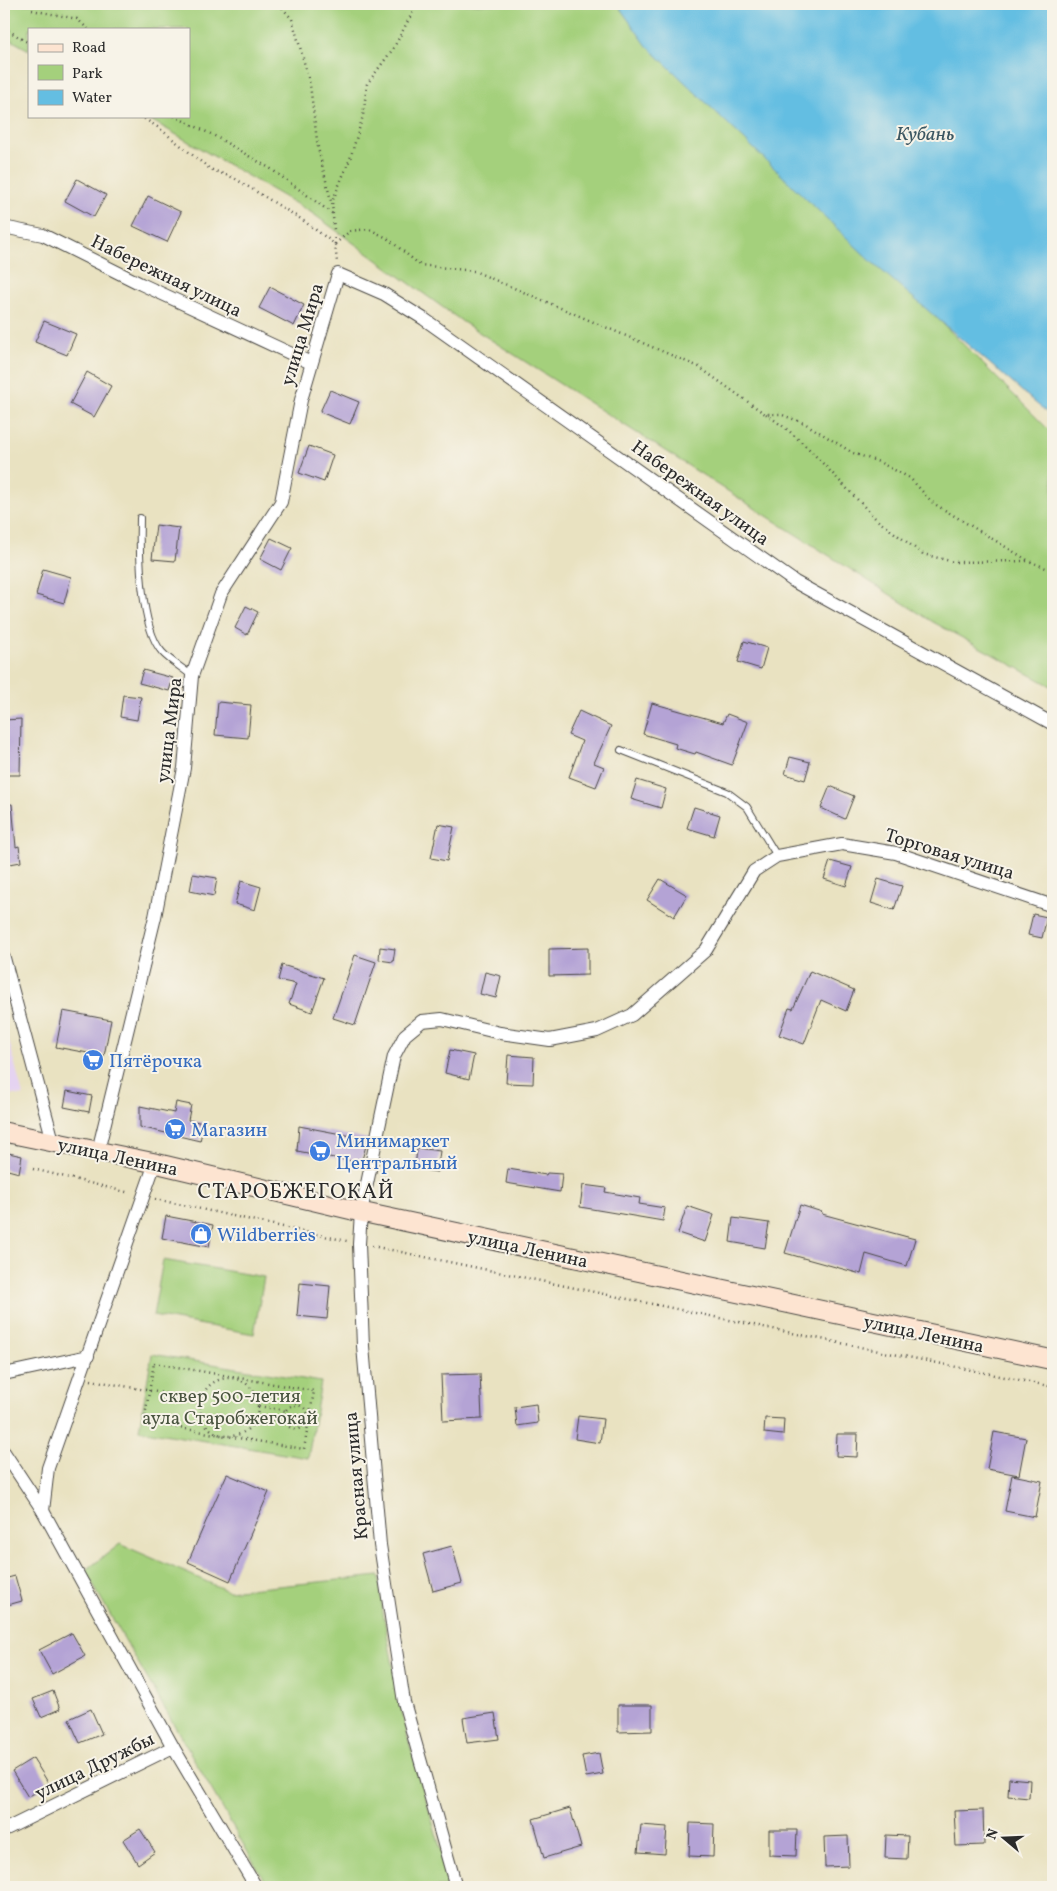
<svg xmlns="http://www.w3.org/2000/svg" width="1057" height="1891" font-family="Vollkorn,serif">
<rect width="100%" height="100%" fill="#f7f3e8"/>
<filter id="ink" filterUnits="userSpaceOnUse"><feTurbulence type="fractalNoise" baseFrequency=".02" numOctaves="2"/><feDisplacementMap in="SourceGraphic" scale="10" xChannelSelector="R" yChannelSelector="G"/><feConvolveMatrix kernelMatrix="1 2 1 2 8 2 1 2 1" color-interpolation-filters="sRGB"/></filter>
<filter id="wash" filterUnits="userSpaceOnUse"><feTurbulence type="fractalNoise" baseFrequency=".0096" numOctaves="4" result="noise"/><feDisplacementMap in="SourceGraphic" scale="20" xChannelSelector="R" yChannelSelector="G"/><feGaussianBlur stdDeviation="1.12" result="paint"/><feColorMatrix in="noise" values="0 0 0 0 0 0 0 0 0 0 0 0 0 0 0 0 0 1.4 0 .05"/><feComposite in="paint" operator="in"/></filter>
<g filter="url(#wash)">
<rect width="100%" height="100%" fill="#e9e2c1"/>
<path fill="#e5d3f1" d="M4,1021L23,1096L4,1093Z"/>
<g fill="#a4d07c" stroke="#687e54">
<path d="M4,4H628L771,152L1053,434V687L933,622L463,322L312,213L144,116H189V29H29V50L4,36Z"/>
<path d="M163,1260L264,1277L254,1334L153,1316Z"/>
<path d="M152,1354L321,1382L308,1458L139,1430Z"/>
<path d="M120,1544L228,1591L379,1576L383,1613L406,1732L452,1887H268L85,1571Z"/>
</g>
<path fill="#64bee2" stroke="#487486" d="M617,4H1053V418L874,264L647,46Z"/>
<g id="blocks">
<g fill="#b4a3d5">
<path d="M77,179L106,195L94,217L65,201Z"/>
<path d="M148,196L181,212L167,242L133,226Z"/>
<path d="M270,287L304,305L294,326L259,308Z"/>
<path d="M44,321L76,334L67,355L35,342Z"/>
<path d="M87,372L111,386L94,417L70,404Z"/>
<path d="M330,390L359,402L350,424L320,412Z"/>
<path d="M309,446L333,455L324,482L299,473Z"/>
<path d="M156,525L179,528L175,561L152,559Z"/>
<path d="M271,538L292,548L281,570L260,559Z"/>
<path d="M43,569L71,577L64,603L36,595Z"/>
<path d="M246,606L258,612L247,635L235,628Z"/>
<path d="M744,641L767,648L761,669L738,662Z"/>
<path d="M143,670L173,678L169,691L139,683Z"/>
<path d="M123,695L141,697L137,720L120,717Z"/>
<path d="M218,702L251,705L248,738L215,735Z"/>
<path d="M652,703L723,723L727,714L748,722L732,765L696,752L695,754L675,748L676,744L643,734Z"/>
<path d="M579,711L611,726L594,763L604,767L596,787L569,777L582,741L568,735Z"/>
<path d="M21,719L20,775H4V720Z"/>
<path d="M790,757L810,762L805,780L785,774Z"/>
<path d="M637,780L666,789L661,808L631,799Z"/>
<path d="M830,786L854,796L845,819L821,808Z"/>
<path d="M12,804L16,847L19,846L21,862L4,865V805Z"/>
<path d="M694,807L720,815L714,836L687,828Z"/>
<path d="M438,824L454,827L447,861L431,858Z"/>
<path d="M830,861L852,867L846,886L824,879Z"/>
<path d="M193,874L217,878L214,896L190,891Z"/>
<path d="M660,879L687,895L674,917L647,900Z"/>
<path d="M878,879L902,886L894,910L871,903Z"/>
<path d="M241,881L261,887L255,910L235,904Z"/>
<path d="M1033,914L1047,917L1042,938L1028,935Z"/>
<path d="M380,947L395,949L393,962L379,960Z"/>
<path d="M588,948V975L549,976V949Z"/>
<path d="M355,955L376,962L355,1025L333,1018Z"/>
<path d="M282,965L324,978L312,1012L289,1004L296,984L278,980Z"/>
<path d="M810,971L854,990L846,1011L821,1000L804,1044L779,1035L789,1008L793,1009Z"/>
<path d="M485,972L501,976L496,998L480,994Z"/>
<path d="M63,1011L111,1020L104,1056L56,1047Z"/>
<path d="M450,1050L474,1055L469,1079L445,1073Z"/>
<path d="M508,1055L534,1057L533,1084L506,1083Z"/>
<path d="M67,1091L92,1096L89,1112L64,1107Z"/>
<path d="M176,1102L191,1105L188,1120L204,1123L200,1141L140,1127V1106L174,1113Z"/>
<path d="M299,1126L368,1139L361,1163L297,1151Z"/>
<path d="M417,1148L440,1151L437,1172L415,1169Z"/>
<path d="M4,1152L22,1156L19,1173L4,1169Z"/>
<path d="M508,1169L546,1175L547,1173L562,1174L560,1192L506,1183Z"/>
<path d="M583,1185L606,1188L605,1192L640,1198L639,1204L665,1208L663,1221L580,1207Z"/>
<path d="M800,1205L822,1212V1214L915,1239L907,1266L866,1254L861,1274L785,1253Z"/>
<path d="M687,1206L714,1215L705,1242L678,1233Z"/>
<path d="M166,1216L213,1225L209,1247L162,1238Z"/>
<path d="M733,1218L769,1223L765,1248L730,1242Z"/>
<path d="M300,1283L330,1286L327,1319L297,1316Z"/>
<path d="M480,1374L482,1419L443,1421L441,1375Z"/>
<path d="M536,1404L538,1423L517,1426L515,1407Z"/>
<path d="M578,1416L603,1419L600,1443L575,1439Z"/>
<path d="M765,1418L784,1419L783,1435L764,1433Z"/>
<path d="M994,1432L1026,1438L1019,1475L987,1469Z"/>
<path d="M837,1434H858L857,1457L836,1456Z"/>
<path d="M227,1474L269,1492L230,1581L188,1562Z"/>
<path d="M1012,1475L1042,1481L1035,1517L1005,1511Z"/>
<path d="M452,1546L462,1583L433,1591L423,1554Z"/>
<path d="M15,1576L22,1601L4,1606V1579Z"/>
<path d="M72,1633L85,1656L52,1674L39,1650Z"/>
<path d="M53,1691L60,1709L41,1717L33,1699Z"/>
<path d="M618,1705H652V1731L618,1732Z"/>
<path d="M91,1709L102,1734L80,1743L69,1719Z"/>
<path d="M495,1713L499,1739L467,1743L463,1718Z"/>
<path d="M599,1753L603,1774L586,1777L582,1756Z"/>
<path d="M33,1758L49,1784L28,1797L12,1771Z"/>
<path d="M1009,1778L1030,1780L1029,1798L1008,1796Z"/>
<path d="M570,1808L581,1847L544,1858L533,1819Z"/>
<path d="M983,1810L984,1845L956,1846L954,1811Z"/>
<path d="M690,1823L714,1824L713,1857L689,1856Z"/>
<path d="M641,1825L667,1827L665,1854L638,1852Z"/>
<path d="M140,1829L155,1852L138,1864L123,1840Z"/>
<path d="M769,1830H797L796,1856L769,1855Z"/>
<path d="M886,1835L908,1836L907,1859L885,1858Z"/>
<path d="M848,1836L849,1866L825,1867L824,1837Z"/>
</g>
</g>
</g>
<g filter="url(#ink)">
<use href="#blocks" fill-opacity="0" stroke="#484642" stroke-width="1"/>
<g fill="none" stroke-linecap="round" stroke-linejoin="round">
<g stroke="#484642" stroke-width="8">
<g id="lane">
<path d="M140,518C139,552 140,627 162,652C170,661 183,668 192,676"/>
<path d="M621,750L727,792L747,807L777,856"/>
</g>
</g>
<g stroke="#484642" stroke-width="14">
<g id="street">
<path d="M4,231L8,228L43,235L141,284L311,363"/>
<path d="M4,958L53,1141"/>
<path d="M98,1151L155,917L184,768L192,676L221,594L281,502L301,400L338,274L384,294L424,319L795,582L1053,724"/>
<path d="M4,1374L88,1356"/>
<path d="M4,1452L43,1511L173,1747L256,1887"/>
<path d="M43,1511L48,1468L155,1163"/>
<path d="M4,1830L173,1747"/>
<path d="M456,1887L404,1702L380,1545L363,1346L359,1244L361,1212L394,1056L405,1035L422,1021L442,1019L500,1033L550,1040L597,1031L632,1015L706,950L754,871L777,856L842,844L896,853L1053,906"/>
</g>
</g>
<g stroke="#484642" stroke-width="21">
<path id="secondary" d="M4,1132L155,1163L361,1212L1053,1360"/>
</g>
<g stroke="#484642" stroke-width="2.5" stroke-dasharray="1 4" stroke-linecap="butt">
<path d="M279,4L292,19L300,47L310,85L318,148L331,201"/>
<path d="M32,10L77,19L88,29"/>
<path d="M4,28L29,43"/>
<path d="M140,116L159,128L210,169L234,178L301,219L335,244L337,262"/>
<path d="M174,116L213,135L271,169L333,214"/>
<path d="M335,244L350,231L369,229L387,238L420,265L474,271L699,367L765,414H780L806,424L853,453L879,462L910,478L933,503L1029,561L1053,571"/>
<path d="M335,244L332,202L350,159L363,116L367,84L393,49L417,4"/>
<path d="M766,414L788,430L809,449L877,520L923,554L954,562L1027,561"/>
<path d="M33,1169L130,1193"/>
<path d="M155,1199L347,1241"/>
<path d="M372,1246L1053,1387"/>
<path d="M154,1363L314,1391L304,1449L144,1422Z"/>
<circle cx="229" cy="1407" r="29"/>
<path d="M91,1380L201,1400"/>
<circle cx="296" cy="1417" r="12"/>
<path d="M259,1406L286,1411"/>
<path d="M257,1417L284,1423"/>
</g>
<use href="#lane" stroke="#fff" stroke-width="6"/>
<use href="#street" stroke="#fff" stroke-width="12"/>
<use href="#secondary" stroke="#fde4d1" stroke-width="19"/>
</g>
</g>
<defs>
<g id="supermarket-disc" transform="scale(1.125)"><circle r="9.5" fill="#3f7fe0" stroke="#f7f3e8"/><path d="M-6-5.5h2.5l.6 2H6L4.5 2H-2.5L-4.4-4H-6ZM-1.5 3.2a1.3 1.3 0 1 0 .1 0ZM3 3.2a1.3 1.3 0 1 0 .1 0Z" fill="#fff"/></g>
<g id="shop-disc" transform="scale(1.125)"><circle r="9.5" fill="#3f7fe0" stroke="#f7f3e8"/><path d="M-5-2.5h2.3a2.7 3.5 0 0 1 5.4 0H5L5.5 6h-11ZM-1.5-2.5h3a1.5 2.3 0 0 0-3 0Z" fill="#fff"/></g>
</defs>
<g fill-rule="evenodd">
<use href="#supermarket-disc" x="93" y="1060"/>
<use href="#supermarket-disc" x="175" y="1129"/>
<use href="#supermarket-disc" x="320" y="1151"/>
<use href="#shop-disc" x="201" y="1234"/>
</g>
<g text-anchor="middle" stroke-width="4" stroke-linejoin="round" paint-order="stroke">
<g font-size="19" fill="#2b2b2b" stroke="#f7f3e8">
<text transform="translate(167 275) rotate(26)" y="7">Набережная улица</text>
<text transform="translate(301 334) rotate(-73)" y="7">улица Мира</text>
<text transform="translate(701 492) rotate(36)" y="7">Набережная улица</text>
<text transform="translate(168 730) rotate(-83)" y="7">улица Мира</text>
<text transform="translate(950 853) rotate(17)" y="7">Торговая улица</text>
<text transform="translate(118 1156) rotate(12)" y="7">улица Ленина</text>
<text transform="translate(528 1248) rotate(12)" y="7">улица Ленина</text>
<text transform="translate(924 1333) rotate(12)" y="7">улица Ленина</text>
<text transform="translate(355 1476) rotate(-95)" y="7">Красная улица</text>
<text transform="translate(94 1765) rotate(-26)" y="7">улица Дружбы</text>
</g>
<g font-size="19" fill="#366cbe" stroke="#f7f3e8" text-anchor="start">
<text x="109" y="1067">Пятёрочка</text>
<text x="191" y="1136">Магазин</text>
<text x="336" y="1147">Минимаркет<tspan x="336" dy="22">Центральный</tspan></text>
<text x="217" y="1241">Wildberries</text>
</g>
<g font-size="19" fill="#49543f" stroke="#f7f3e8">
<text x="230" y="1402">сквер 500-летия<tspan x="230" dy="22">аула Старобжегокай</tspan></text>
</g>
<g font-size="20" font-style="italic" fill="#3c5762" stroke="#f7f3e8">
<text x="925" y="140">Кубань</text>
</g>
<g font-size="21" letter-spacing="1" fill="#2b2b2b" stroke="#f7f3e8">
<text x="296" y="1198">СТАРОБЖЕГОКАЙ</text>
</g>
</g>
<rect width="1057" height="1891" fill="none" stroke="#f7f3e8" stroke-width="20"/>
<rect x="28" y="28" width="162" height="90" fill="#f7f3e8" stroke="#a5a39c"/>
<rect x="38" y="44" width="25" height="8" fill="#fde4d1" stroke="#a5a39c"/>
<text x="72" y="52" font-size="15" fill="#2b2b2b">Road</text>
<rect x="38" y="65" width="25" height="15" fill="#a4d07c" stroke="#a5a39c"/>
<text x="72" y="78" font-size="15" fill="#2b2b2b">Park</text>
<rect x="38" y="90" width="25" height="15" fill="#64bee2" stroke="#a5a39c"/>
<text x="72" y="102" font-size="15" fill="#2b2b2b">Water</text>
<g transform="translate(1004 1838) rotate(289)" stroke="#f7f3e8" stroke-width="4" paint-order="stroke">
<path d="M0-4L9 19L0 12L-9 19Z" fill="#2b2b2b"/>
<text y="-8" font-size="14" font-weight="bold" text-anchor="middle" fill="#2b2b2b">N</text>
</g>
</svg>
